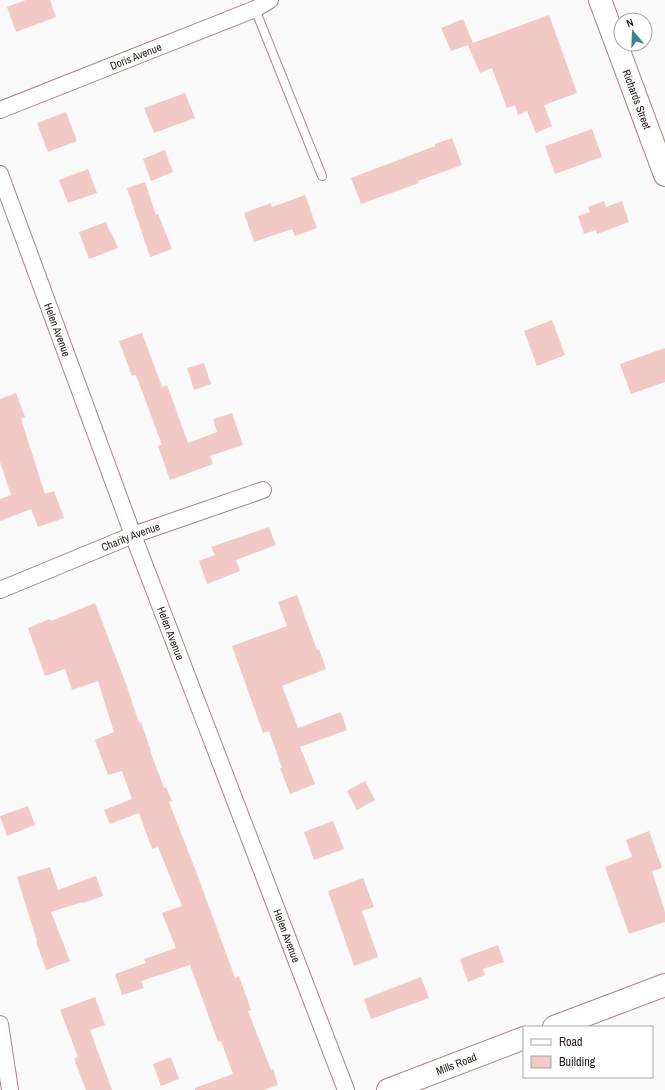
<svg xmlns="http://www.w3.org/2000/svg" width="665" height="1090" font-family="'Archivo Narrow',sans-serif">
<rect width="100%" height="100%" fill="#fafafa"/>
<g fill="#f2c9c5">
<path d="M26,0H50L56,17L16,32L7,7Z"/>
<path d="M549,15L577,93L544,105L552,126L536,133L527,111L518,115L515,105L507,108L492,68L480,73L468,45L451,51L441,28L463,19L473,43Z"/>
<path d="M185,93L195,118L154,133L144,108Z"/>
<path d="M66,112L77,141L48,152L37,123Z"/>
<path d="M592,129L602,157L555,174L545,146Z"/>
<path d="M452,138L462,165L418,181L419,183L361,204L351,178L435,146V144Z"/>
<path d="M165,150L173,172L151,181L143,159Z"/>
<path d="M88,169L97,193L68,203L59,180Z"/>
<path d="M145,182L156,215L158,214L172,249L150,257L127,188Z"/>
<path d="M305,195L317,228L295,236L292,229L254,242L244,213L271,203L272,207Z"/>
<path d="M604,201L606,207L622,201L629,222L597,234L596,230L584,234L578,216L590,212L588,207Z"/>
<path d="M106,222L110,232H111L118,248L89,259L79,232Z"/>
<path d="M552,320L565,355L537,366L524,331Z"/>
<path d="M142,333L162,387L167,385L188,443L217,432L213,419L232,413L243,445L210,456L213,464L170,480L158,446L162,445L136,375L132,376L119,341Z"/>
<path d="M665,348V382L631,394L620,364Z"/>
<path d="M204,363L211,384L194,390L187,368Z"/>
<path d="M16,393L25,417L21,419L45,494L54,491L64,518L38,527L31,509L0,521V499L11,495L0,462V399Z"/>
<path d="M269,527L276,545L236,560L240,571L207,584L199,561L215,555L211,547Z"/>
<path d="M297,595L317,650L319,649L326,669L282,686L298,728L341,712L347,730L300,747L315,784L290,794L280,768H282L269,731L263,733L232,646L287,626L278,602Z"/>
<path d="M95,603L126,684L139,723L141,722L151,751H150L164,788L166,787L172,801L169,802L200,882L235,978L239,976L251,1010L248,1011L271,1070L273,1069L278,1085L264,1090H195V1088L233,1074L221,1041L218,1042L190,965L141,981L144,988L122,995L115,974L146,963L144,959L176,948L162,913L182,906L158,847L152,849L139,813L110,824L104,810L132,799L122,771L108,775L95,740L114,732L98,681L72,690L65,669L45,676L28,628L50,619L51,621Z"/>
<path d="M365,781L375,800L357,810L347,791Z"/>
<path d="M28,806L35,825L7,836L0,816Z"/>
<path d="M333,821L344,849L314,860L304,832Z"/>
<path d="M649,831L662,868L652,871L665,912V922L629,934L605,867L632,857L626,840Z"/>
<path d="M50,867L58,890L96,876L103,896L83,903V902L51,912L70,961L46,970L36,941H37L17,877Z"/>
<path d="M363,878L374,907L362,911L378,957L354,966L328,891Z"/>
<path d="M498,945L504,962L483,969L485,975L468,982L460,959Z"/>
<path d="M421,977L429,998L371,1019L364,999Z"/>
<path d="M95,997L105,1025L90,1030L112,1090H86L74,1059L78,1057L60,1010Z"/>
<path d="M171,1057L179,1079L161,1086L153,1064Z"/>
</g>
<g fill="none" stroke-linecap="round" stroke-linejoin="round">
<g stroke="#aa8481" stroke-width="10">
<path id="lane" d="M255,9L322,176"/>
</g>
<g stroke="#aa8481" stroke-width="18">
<g id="street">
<path id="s1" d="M0,110L255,9L270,0"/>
<path id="s2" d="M0,174L133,535L346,1090"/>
<path id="s3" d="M0,590L133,535L263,490"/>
<path d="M0,1024L10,1090"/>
</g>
</g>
<g stroke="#aa8481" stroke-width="24">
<g id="secondary">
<path id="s4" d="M600,0L665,175"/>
<path d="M554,1027L665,985"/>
<path id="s5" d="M388,1090L524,1038"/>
</g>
</g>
<use href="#lane" stroke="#fff" stroke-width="8"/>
<use href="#street" stroke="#fff" stroke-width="16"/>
<use href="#secondary" stroke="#fff" stroke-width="22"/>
</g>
<g text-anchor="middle" stroke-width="3" stroke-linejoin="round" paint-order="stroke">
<g font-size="11" fill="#271918" stroke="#fff">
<text dy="4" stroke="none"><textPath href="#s1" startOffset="146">Doris Avenue</textPath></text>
<text dy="4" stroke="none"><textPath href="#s4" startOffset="106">Richards Street</textPath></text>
<text dy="4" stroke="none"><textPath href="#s2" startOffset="166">Helen Avenue</textPath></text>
<text dy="4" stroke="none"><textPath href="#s3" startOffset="141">Charity Avenue</textPath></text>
<text dy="4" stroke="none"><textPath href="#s2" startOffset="490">Helen Avenue</textPath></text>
<text dy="4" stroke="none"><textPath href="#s2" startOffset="814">Helen Avenue</textPath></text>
<text dy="4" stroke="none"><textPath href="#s5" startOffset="73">Mills Road</textPath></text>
</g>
</g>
<rect x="523" y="1026" width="130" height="52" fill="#ffffff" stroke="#a9a3a3"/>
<rect x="531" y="1039" width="20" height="6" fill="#ffffff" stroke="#a9a3a3"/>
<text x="559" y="1046" font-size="12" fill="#271918">Road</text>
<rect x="531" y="1056" width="20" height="12" fill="#f2c9c5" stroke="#a9a3a3"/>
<text x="559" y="1066" font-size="12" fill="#271918">Building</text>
<g transform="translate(633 32) rotate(341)"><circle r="19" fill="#ffffff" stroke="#a9a3a3"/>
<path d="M0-3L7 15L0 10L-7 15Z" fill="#3e858d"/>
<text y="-6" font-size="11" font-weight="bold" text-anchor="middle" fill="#271918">N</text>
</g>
</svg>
